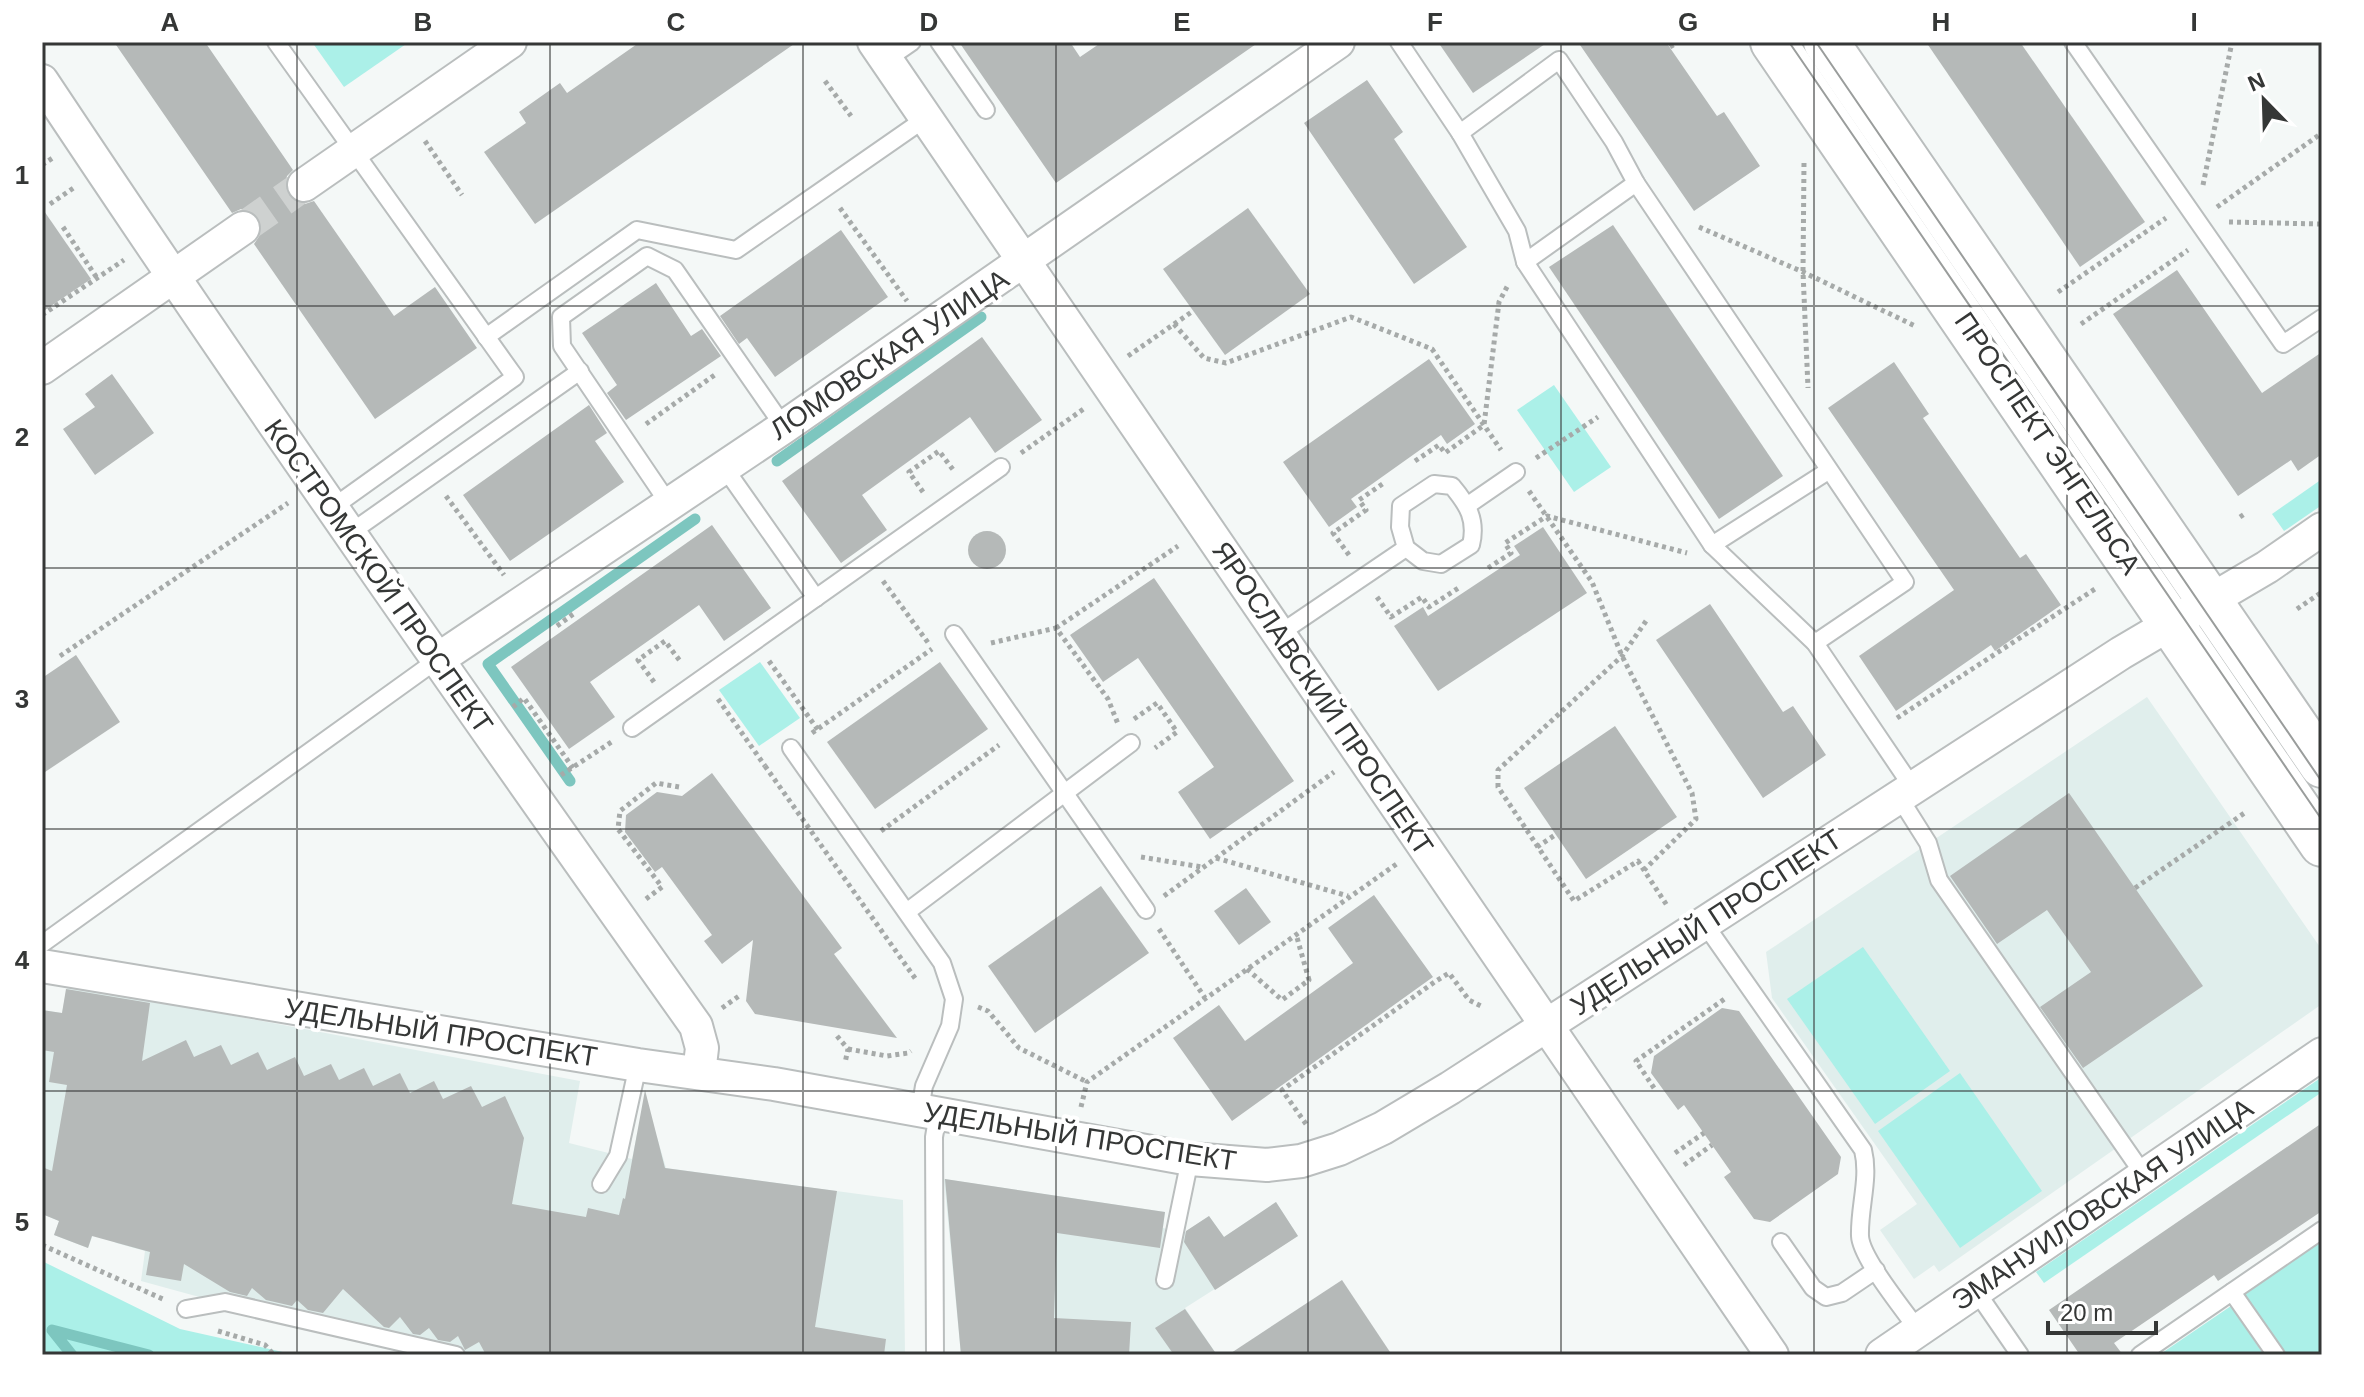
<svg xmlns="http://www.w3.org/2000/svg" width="2364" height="1397" font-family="Helvetica,sans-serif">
<rect width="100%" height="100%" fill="#f4f8f7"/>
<g fill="#e0eeec">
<path d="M2147,697L2322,950V1004L1939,1272L1934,1265L1914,1279L1880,1230L1917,1204L1772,998L1766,952Z"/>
<path d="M67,987L150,1000L580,1081L569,1143L632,1159L637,1134L657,1137L666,1168L903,1200L905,1355H433L254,1312L141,1281L145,1251L116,1243L97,1224L88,1248L54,1235L59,1221L42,1214V1010L62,1013Z"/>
<path d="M944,1179L1165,1212L1163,1228L1184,1233L1209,1216L1224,1237L1276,1202L1298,1236L1185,1308L1217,1355H961Z"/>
</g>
<g fill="#abf0e8">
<path d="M312,42H409L344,87Z"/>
<path d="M1554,385L1611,467L1574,492L1517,410Z"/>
<path d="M2322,479V505L2284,531L2272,514Z"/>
<path d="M760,662L800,718L759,746L719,690Z"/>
<path d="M1863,947L1950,1071L1875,1124L1787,999Z"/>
<path d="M1960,1073L2042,1191L1960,1248L1878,1131Z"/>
<path d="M2322,1077V1092L2044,1283L2036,1272Z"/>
<path d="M2322,1230V1355H2276L2232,1292Z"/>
<path d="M42,1261L180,1329L296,1355H42Z"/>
<path d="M2231,1306L2264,1355H2159Z"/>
</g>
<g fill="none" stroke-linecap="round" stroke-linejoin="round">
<g stroke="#7dc6bf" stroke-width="11">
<path d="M777,461L981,317"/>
<path d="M570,781L488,664L695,519"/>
<path d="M72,1355L52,1330L149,1355"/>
</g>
</g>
<g fill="#b5b9b8">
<path d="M114,42H205L293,170L287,176L285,186L289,196L297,202L305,204L314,201L394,316L435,287L477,348L375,419L254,244L260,235L262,227L259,218L250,211L241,209L232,213Z"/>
<path d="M640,42H797L535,224L484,152L526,123L519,112L560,83L567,93Z"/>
<path d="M959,42H1070L1080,57L1102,42H1259L1056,183Z"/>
<path d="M1438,42H1548L1473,93Z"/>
<path d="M1578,42H1666L1717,116L1724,112L1760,166L1694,211Z"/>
<path d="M1926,42H2020L2145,222L2080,267Z"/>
<path d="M1367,80L1403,132L1394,139L1467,247L1414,284L1304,123Z"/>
<path d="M42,208L91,279L42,312Z"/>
<path d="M1248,208L1310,294L1225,355L1163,269Z"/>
<path d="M1613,225L1783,476L1719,519L1549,267Z"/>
<path d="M841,230L888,297L775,377L747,338L739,344L720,316Z"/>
<path d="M2177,270L2262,393L2322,352V454L2298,471L2291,460L2238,496L2113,314Z"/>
<path d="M656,283L691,336L702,329L721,356L626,420L607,393L617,385L582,333Z"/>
<path d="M982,337L1042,420L995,453L970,417L862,495L887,530L841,563L782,481Z"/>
<path d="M1429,359L1475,424L1447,444L1441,435L1351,499L1357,507L1329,527L1283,462Z"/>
<path d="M1894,362L1929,414L1923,418L2020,558L2026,554L2061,605L1995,651L1991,645L1896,711L1859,656L1954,590L1828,408Z"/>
<path d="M112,374L154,433L95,475L63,429L95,407L85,394Z"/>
<path d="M589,405L607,433L595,441L624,482L510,561L463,495Z"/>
<path d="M712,525L771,608L724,641L699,605L590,682L615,717L569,749L511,667Z"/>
<path d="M1543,527L1587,593L1438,691L1394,626L1423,607L1428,616L1520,555L1514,546Z"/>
<circle cx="987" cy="550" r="19"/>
<path d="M1154,578L1294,781L1210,839L1178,792L1214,767L1138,658L1103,682L1070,635Z"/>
<path d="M1710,604L1783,712L1793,706L1826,755L1763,798L1656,640Z"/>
<path d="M76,655L120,722L42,774V678Z"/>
<path d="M940,662L988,729L875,809L827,742Z"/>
<path d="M1615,726L1677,817L1586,879L1524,788Z"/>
<path d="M712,773L842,948L834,954L897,1038L755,1014L746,1001L753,940L722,964L704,941L712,935L662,867L655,872L625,832L626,815L657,792L682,796Z"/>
<path d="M2069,793L2203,986L2083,1068L2040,1007L2091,972L2047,910L1997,944L1950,876Z"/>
<path d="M1101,886L1149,953L1035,1033L988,966Z"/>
<path d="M1246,888L1271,922L1239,945L1214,911Z"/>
<path d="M1374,895L1433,977L1232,1121L1173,1038L1219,1005L1245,1041L1353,963L1328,928Z"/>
<path d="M66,989L150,1003L142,1061L186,1040L194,1057L221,1045L231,1065L258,1052L267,1070L295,1057L304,1076L331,1064L339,1080L364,1068L373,1086L400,1073L410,1093L434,1081L443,1099L471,1086L482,1107L505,1096L524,1138L512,1204L586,1217L588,1208L619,1215L623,1198L625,1199L645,1090L665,1168L837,1191L815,1327L886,1339L884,1355H486L479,1342L465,1350L458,1336L450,1342L438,1340L429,1328L420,1335L413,1334L400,1317L389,1328L384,1327L343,1289L323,1313L308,1310L297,1300L292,1306L266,1300L252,1288L247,1296L230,1292L184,1264L181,1281L146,1275L150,1252L92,1236L88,1248L54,1235L59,1221L42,1214V1167L52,1171L67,1085L49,1082L54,1052L42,1050V1010L62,1013Z"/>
<path d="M1722,1008L1739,1011L1841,1157L1838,1174L1770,1222L1754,1219L1724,1177L1731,1172L1712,1145L1684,1105L1678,1110L1651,1073L1654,1056Z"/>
<path d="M2322,1123V1211L2218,1281L2214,1275L2114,1343L2123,1355H2080L2049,1310Z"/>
<path d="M945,1179L1165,1212L1160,1248L1057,1233L1054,1318L1131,1322L1129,1355H961Z"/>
<path d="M1276,1202L1298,1236L1215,1290L1184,1242L1186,1231L1209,1216L1224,1237Z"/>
<path d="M1342,1280L1392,1355H1228Z"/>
<path d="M1185,1309L1217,1355H1174L1155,1328Z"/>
</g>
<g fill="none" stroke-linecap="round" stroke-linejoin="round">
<path stroke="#ced1d0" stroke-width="32" stroke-dasharray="32 16" stroke-linecap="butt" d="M243,228L304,185"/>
<g stroke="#babebe" stroke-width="20">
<g id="service">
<path d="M276,42L515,377L332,508"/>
<path d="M939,42L986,110"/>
<path d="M1399,42L1460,133L1517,231L1525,262L1712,545L1815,643L1913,788"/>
<path d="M2073,42L2283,344L2322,318"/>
<path d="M886,60L912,42"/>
<path d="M1460,133L1559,60L1614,142L1636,183L1905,582L1815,643"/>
<path d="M1525,262L1636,183"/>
<path d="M486,337L637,230L736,250L926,118"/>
<path d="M724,467L816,598"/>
<path d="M669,504L562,346L561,317L647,256L675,270L784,427"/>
<path d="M1468,505L1516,472"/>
<path d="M350,533L580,371"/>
<path d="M1712,545L1828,471"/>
<path d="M954,634L1146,910"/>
<path d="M1279,634L1406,548L1400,527L1401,506L1434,484L1452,486C1468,505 1477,520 1471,545L1441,564L1423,561L1406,548"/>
<path d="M632,728L1001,467"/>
<path d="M791,748L942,963L954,999L950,1026L924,1086L920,1110"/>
<path d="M1899,797L1928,843L1939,880L2144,1175"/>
<path d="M908,911L1131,743"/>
<path d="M1704,923L1863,1150C1870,1178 1859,1207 1860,1236C1861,1258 1904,1310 1918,1330"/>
<path d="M42,944L437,660"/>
<path d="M601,1184L618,1156L638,1065"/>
<path d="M1781,1242L1813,1288L1826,1297L1842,1293L1876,1270"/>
<path d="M1165,1280L1190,1159"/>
<path d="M1976,1291L2020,1355"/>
<path d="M2232,1292L2276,1355"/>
<path d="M186,1309L225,1302L456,1355"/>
<path d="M935,1355L934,1137L938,1113"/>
<path d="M2140,1355L2322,1230"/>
</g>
</g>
<g stroke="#babebe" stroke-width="36">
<g id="minor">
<path d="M874,42L1772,1355"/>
<path d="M42,81C254,400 474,713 696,1026L702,1048L699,1073"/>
<path d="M304,185L510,42"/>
<path d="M42,368L243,228"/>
<path d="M437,660L784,427L1338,42"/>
<path d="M42,966L638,1065L774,1084L1190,1159L1267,1165L1301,1161L1339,1149L1383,1128L1450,1088L2121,653L2267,567L2322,529"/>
<path d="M1882,1355L2322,1054"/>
</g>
</g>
<g stroke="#babebe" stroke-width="48">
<g id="primary">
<path d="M1773,42L2322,844"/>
<path d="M1826,42L2322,765"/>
</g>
</g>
<g stroke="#a6aaa9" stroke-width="5" stroke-dasharray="4 4" stroke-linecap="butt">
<path d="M1670,47L1678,42"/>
<path d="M825,81L851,116"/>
<path d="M425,141L462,195"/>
<path d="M1804,163L1803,272L1808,388"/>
<path d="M42,165L54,157"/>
<path d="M2203,185L2232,42"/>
<path d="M50,204L75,187"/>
<path d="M2217,207L2322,133"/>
<path d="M840,208L907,301"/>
<path d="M2229,222L2322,224"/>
<path d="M63,227L97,278"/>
<path d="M1699,227L1803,272L1915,326"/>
<path d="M2058,292L2166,218"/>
<path d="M42,315L124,260"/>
<path d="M1174,324L1204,358L1226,363L1351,317L1432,349L1501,450"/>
<path d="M2081,324L2188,250"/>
<path d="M1128,356L1193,311"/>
<path d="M646,424L716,374"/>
<path d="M1021,453L1085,408"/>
<path d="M1536,458L1598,417"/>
<path d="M1415,461L1439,445L1445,453L1484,425L1499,302L1508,285"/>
<path d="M1529,491L1592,582L1622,656L1692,793L1696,819L1644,870"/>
<path d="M923,492L909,472L939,451L954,471"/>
<path d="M446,496L504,575"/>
<path d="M2240,517L2246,513"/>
<path d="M1349,555L1333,533L1366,510L1359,500L1384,483"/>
<path d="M1488,568L1511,553L1505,543L1547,516L1687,553"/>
<path d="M883,581L929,644"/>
<path d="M1377,597L1391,617L1422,597L1429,607L1460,587"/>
<path d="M2297,609L2322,592"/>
<path d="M1646,621L1622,656L1498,770V787L1574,901L1638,861L1668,907"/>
<path d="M557,626L576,612"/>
<path d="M1056,628L1178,546"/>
<path d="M991,643L1056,628L1108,699L1118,724"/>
<path d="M60,656L288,503"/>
<path d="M769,661L818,730"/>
<path d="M654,682L638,660L665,641L680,661"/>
<path d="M718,699L765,766"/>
<path d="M513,707L524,698L573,768"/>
<path d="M1897,718L2095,589"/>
<path d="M1134,719L1157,703L1177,732L1155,748"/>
<path d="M812,733L932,649"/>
<path d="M765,766L917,981"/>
<path d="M561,775L613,741"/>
<path d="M881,831L999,745"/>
<path d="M1537,847L1555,835"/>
<path d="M1141,857L1202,867"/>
<path d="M1216,858L1348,896"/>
<path d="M2135,888L2246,812"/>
<path d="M1164,896L1334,772"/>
<path d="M646,899L662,887L618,829L620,811L656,783L679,787"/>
<path d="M1159,929L1205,998"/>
<path d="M1247,969L1282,1000L1309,980L1296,934"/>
<path d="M978,1007L988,1011L1019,1048L1087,1082"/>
<path d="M722,1008L739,996"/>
<path d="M837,1036L848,1049L845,1063"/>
<path d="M848,1049L887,1056L908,1053L911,1051"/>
<path d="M1654,1088L1636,1061L1726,998"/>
<path d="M1081,1107L1087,1082L1398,863"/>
<path d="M1306,1124L1282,1090L1436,981L1449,973L1469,1000L1481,1006"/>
<path d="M1675,1153L1704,1133"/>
<path d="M1684,1165L1712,1145"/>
<path d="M42,1245L165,1300"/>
<path d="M218,1331L265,1345L274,1355"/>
</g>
<use href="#service" stroke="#fff" stroke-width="16"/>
<use href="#minor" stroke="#fff" stroke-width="32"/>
<use href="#primary" stroke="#fff" stroke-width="44"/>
<g stroke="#9a9d9c" stroke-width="2">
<path d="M1789,42L2322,820"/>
<path d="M1816,42L2322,782"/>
</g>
</g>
<path fill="none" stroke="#353736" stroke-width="2" stroke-opacity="0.55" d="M297,42V1355M550,42V1355M803,42V1355M1056,42V1355M1308,42V1355M1561,42V1355M1814,42V1355M2067,42V1355M42,306H2322M42,568H2322M42,829H2322M42,1091H2322"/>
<g text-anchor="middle" stroke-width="8" stroke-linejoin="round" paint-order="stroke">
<g font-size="28" fill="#353736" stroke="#fff">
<text transform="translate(889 354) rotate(-34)" y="10">ЛОМОВСКАЯ УЛИЦА</text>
<text transform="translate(2048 443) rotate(56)" y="10">ПРОСПЕКТ ЭНГЕЛЬСА</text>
<text transform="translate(379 576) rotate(55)" y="10">КОСТРОМСКОЙ ПРОСПЕКТ</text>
<text transform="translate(1323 698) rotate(56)" y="10">ЯРОСЛАВСКИЙ ПРОСПЕКТ</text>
<text transform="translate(1706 922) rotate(-33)" y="10">УДЕЛЬНЫЙ ПРОСПЕКТ</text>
<text transform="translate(441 1032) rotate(9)" y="10">УДЕЛЬНЫЙ ПРОСПЕКТ</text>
<text transform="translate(1080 1136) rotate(9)" y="10">УДЕЛЬНЫЙ ПРОСПЕКТ</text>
<text transform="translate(2102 1204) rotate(-34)" y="10">ЭМАНУИЛОВСКАЯ УЛИЦА</text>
</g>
</g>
<rect width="2364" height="1397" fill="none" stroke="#ffffff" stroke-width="88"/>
<g transform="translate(2264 100) rotate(337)" stroke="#ffffff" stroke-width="6" paint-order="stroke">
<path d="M0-6L14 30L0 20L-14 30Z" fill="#353736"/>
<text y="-12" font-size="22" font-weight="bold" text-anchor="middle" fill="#353736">N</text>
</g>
<path d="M2048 1321v12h108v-12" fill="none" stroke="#353736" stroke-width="4"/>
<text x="2060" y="1321" font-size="24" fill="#353736" stroke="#ffffff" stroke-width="6" paint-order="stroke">20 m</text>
<rect x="44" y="44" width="2276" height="1309" fill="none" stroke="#353736" stroke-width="3"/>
<g font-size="26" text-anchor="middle" font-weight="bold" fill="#353736">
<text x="170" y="31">A</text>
<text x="423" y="31">B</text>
<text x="676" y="31">C</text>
<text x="929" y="31">D</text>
<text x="1182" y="31">E</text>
<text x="1435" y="31">F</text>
<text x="1688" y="31">G</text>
<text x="1941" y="31">H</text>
<text x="2194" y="31">I</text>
<text x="22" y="184">1</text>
<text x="22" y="446">2</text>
<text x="22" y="708">3</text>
<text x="22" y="969">4</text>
<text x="22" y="1231">5</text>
</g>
</svg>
